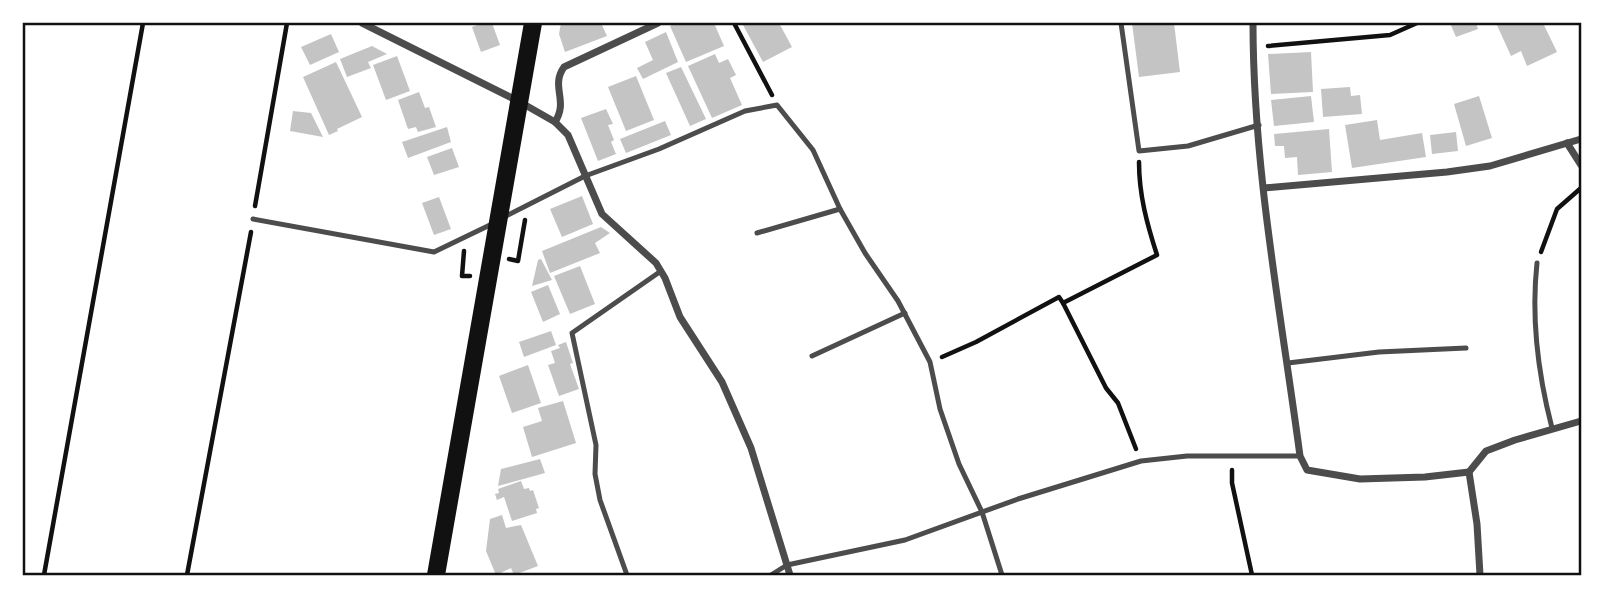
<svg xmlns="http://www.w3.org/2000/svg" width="1604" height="598" font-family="'DejaVu Sans',sans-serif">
<rect width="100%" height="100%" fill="#fff"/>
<g fill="#c4c4c4">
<path d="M483,23H492L500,45L481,52L472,27Z"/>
<path d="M561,23H601L607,36L565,52L559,34Z"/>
<path d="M677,23H714L724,46L686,62L670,26Z"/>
<path d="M747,23H779L792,47L763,62L743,25Z"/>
<path d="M1132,23H1174L1180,72L1139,77Z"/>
<path d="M1450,23H1476L1478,29L1456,37Z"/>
<path d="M1496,23H1543L1557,52L1527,66L1521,51L1511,56Z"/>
<path d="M666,32L678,62L643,79L637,68L653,60L645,42Z"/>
<path d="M331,34L339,52L310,65L301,47Z"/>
<path d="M372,46L387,54L368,62L371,68L347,77L340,59Z"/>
<path d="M1311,52L1313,92L1271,94L1268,54Z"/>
<path d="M715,54L719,63L728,59L736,75L730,78L742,105L712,118L688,66Z"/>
<path d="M397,56L410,91L386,100L373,65Z"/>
<path d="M336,62L362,117L337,129L338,131L329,135L303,77Z"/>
<path d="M681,67L706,119L690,126L666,73Z"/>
<path d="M636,76L654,120L626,131L608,87Z"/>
<path d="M1350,87L1351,96L1360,95L1362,114L1323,117L1321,89Z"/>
<path d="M419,92L425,108L429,107L436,127L418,132L416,127L408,129L398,100Z"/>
<path d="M1311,96L1314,122L1274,126L1271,100Z"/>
<path d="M1479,96L1492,138L1466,146L1454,104Z"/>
<path d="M606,109L613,124L608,125L614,140L611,142L616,154L598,161L581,118Z"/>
<path d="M293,111L311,113L323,137L290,131Z"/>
<path d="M1377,120L1380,140L1422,133L1426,157L1352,168L1345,125Z"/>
<path d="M665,121L671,135L626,153L620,139Z"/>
<path d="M447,127L451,142L408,158L402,142Z"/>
<path d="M1329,129L1332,172L1298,175L1297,157L1285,158L1284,146H1275L1274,134Z"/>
<path d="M1456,132L1458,151L1432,154L1430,135Z"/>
<path d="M452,148L459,167L434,175L427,157Z"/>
<path d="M582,196L593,224L562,237L550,209Z"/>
<path d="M439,197L451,229L434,235L422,203Z"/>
<path d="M601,227L610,233L595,243L600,253L550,273L542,251Z"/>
<path d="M541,259L552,280L532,286L538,260Z"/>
<path d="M580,266L595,304L570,314L554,276Z"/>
<path d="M548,285L560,314L543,322L531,292Z"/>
<path d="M551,331L556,345L524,357L519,342Z"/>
<path d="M566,342L573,363L570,364L579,389L559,396L548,365L555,363L551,351L560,348L558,345Z"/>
<path d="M528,365L541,403L512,413L499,376Z"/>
<path d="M563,401L576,443L532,457L523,427L542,421L538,408Z"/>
<path d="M540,459L545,473L498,486L501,469Z"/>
<path d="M521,481L524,489L529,488L530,491L533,490L539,508L536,509L537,513L512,521L504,497L497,500L495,494L499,493L498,489Z"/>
<path d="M502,515L506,528L521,525L538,566L514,575L511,568L496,575L486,551L490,519Z"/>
</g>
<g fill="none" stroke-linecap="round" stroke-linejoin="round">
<g stroke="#111" stroke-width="4.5">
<path d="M734,23L772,95"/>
<path d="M1268,46L1390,35L1417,23"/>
<path d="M255,206L287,23"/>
<path d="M464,251L462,276H470"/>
<path d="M1541,252L1557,209L1581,188"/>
<path d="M509,259L518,261L525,220"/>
<path d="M1063,303L1106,388L1118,403L1136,449"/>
<path d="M942,357L976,342L1059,297L1063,303L1157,255C1147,224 1139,195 1139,162"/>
<path d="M1232,470V483L1252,575"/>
<path d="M44,575L143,23"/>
<path d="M187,575L251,232"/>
</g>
<g stroke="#4c4c4c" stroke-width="5">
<path d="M1121,23L1139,151L1188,146L1259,125"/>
<path d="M504,217L585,176L659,149L745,111L777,105L813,150L840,209L865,253L898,301L930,362L940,409L959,464L982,512L1002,575"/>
<path d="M253,219L434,252L492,224"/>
<path d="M757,233L840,209"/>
<path d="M1537,263C1531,318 1538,374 1552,428"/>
<path d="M812,356L905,313"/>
<path d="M1288,363L1379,352L1466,348"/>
<path d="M627,575L600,500L595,474L596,445L572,333L661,271"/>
<path d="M771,575L787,565L905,540L1018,499L1141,461L1187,456H1300"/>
</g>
<g stroke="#4c4c4c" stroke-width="7">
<path d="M362,23L520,102L555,122L568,135L602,214L656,263L665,278L680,317L722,382L751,448L790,575"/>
<path d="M1253,23C1253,168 1281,313 1300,456L1307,470L1360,479L1425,477L1469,472L1486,451L1515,440L1581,421"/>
<path d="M555,122C569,100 550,87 564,67L658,23"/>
<path d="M1567,143L1581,165"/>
<path d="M1264,188L1447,172L1490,166L1581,139"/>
<path d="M1469,472L1477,524L1480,575"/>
</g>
<path stroke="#111" stroke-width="18" d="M436,575L533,23"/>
</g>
<rect width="1604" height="598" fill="none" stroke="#ffffff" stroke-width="49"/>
<rect x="24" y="24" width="1556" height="550" fill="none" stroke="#111" stroke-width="2.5"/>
</svg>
